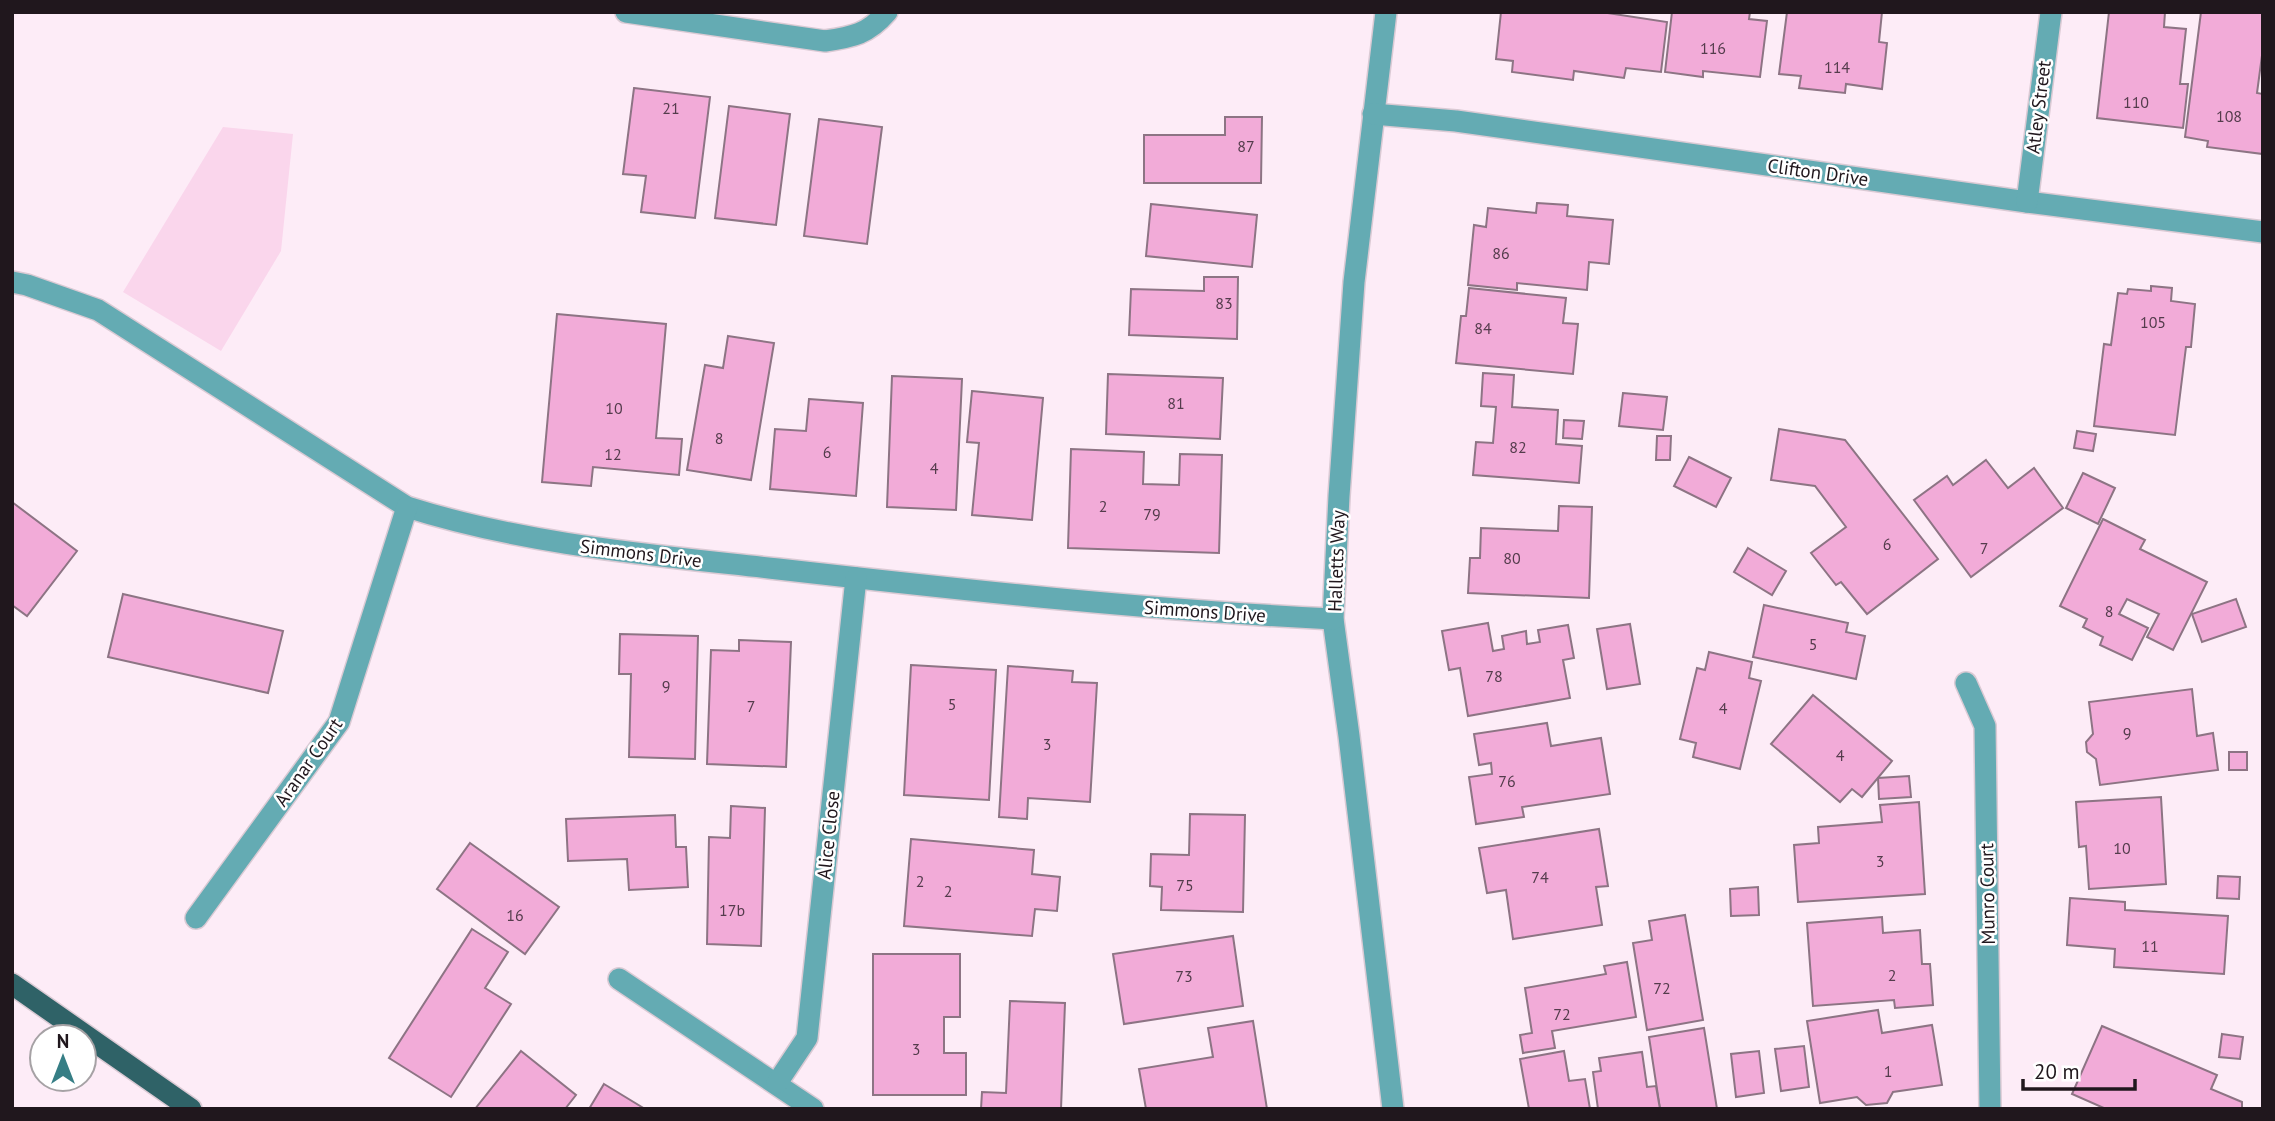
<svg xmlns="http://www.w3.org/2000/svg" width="2275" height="1121" font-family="'PT Sans',sans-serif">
<rect width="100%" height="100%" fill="#fdecf7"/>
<path fill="#fad6ec" d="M223,127L293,134L281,251L221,351L123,292Z"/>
<g fill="#f2abd8" stroke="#8d7484" stroke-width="2">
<path d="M1501,12H1601L1667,22L1661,72L1626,68L1624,78L1574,71L1573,80L1512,72L1513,61L1496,59Z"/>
<path d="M1672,12H1750L1749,19L1767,21L1760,77L1703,71V77L1665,72Z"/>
<path d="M1787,12H1882L1879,42L1887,43L1882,89L1846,84L1845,93L1799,88L1801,76L1779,74Z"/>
<path d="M2109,12H2165L2164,27L2186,29L2180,84H2188L2183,128L2097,118Z"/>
<path d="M2201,12H2263V48L2257,93L2263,94V154L2207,147L2208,141L2185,137Z"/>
<path d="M634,88L710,97L695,218L641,212L646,176L623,174Z"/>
<path d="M729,106L790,114L776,225L715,218Z"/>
<path d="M1225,117H1262L1261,183H1144V135H1225Z"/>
<path d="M819,119L882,127L867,244L804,236Z"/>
<path d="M1537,203L1568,205L1567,216L1613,220L1609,264L1589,262L1587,290L1517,283V290L1468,285L1474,225L1486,227L1488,208L1536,213Z"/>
<path d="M1151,204L1257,215L1252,267L1146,256Z"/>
<path d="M1204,277H1238L1237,339L1129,335L1131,289L1204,291Z"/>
<path d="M2151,286L2172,288L2171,301L2195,304L2191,347H2186L2175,435L2094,426L2104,344L2111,345L2118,293L2127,294L2128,289L2151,291Z"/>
<path d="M1469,288L1566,298L1563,323L1578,324L1573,374L1456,363L1461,316H1466Z"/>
<path d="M557,314L666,324L656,438L682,439L679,475L593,467L591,486L542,482Z"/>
<path d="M728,336L774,343L751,480L687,470L705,365L723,368Z"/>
<path d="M1483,373L1514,375L1512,407L1558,410L1556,444L1582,446L1579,483L1473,475L1476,442L1493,443L1496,407L1481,406Z"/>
<path d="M1108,374L1223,378L1220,439L1106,434Z"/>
<path d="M892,376L962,379L956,510L887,507Z"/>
<path d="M972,391L1043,398L1032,520L972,515L979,443L967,442Z"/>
<path d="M1623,393L1667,397L1663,430L1619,426Z"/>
<path d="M809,399L863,403L856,496L770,489L775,429L806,431Z"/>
<path d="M1564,420L1584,421L1582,439L1563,438Z"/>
<path d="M1779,429L1845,440L1938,559L1867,614L1841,582L1836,585L1811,553L1846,527L1815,486L1771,480Z"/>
<path d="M2077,431L2096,434L2093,451L2074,448Z"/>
<path d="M1657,436H1671L1670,460H1656Z"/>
<path d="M1071,449L1144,452L1143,484L1179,485L1180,454L1222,455L1219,553L1068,548Z"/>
<path d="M1689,457L1731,478L1716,507L1674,486Z"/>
<path d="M1986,460L2008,488L2034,468L2063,508L1971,577L1914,500L1947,476L1953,485Z"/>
<path d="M2083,473L2115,488L2098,524L2066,508Z"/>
<path d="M12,502L77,551L27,616L12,605Z"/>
<path d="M1559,506L1592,507L1589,598L1468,593L1470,558H1480L1481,528L1558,531Z"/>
<path d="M2103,519L2145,540L2140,549L2207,582L2173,650L2147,637L2159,614L2127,599L2119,614L2148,628L2132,660L2100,645L2103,637L2083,627L2087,619L2060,606Z"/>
<path d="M1748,548L1786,571L1772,595L1734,572Z"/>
<path d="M123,594L283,631L268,693L108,657Z"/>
<path d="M2236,599L2246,627L2202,642L2192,614Z"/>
<path d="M1764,605L1848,623L1846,632L1865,636L1856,679L1753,657Z"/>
<path d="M1488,623L1493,651L1504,649L1502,636L1526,631L1527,644L1540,642L1538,630L1568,625L1574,658L1563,660L1570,698L1468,716L1460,668L1449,670L1442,631Z"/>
<path d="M1630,624L1640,684L1607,689L1597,629Z"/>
<path d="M620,634L698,636L695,759L629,757L631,674H619Z"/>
<path d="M739,640L791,642L786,767L707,764L711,650L739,651Z"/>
<path d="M1709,652L1752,662L1749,678L1761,681L1740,769L1693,757L1696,743L1680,739L1697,668L1705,670Z"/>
<path d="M911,665L996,670L989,800L904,795Z"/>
<path d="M1008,666L1073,671L1072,682L1097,683L1090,802L1028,798L1027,819L999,817Z"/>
<path d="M2192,689L2197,736L2213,733L2218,770L2100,785L2096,759L2087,752L2086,742L2093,734L2089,702Z"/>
<path d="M1813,695L1892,761L1862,797L1852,789L1840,802L1771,744Z"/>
<path d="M1547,723L1551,746L1601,738L1610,794L1522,807L1524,817L1476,824L1469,777L1492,774L1491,763L1479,765L1474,734Z"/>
<rect x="2229" y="752" width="18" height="18"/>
<path d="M1909,776L1911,797L1879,799L1878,778Z"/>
<path d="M2161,797L2166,884L2089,889L2086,846L2079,847L2076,802Z"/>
<path d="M1919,802L1925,894L1798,902L1794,845L1819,843L1818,827L1882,822L1880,805Z"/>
<path d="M731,806L765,808L761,946L707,944L709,837L730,838Z"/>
<path d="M1190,814L1245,815L1243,912L1161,910L1162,887L1150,886L1151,854L1189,855Z"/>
<path d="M675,815L676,847H686L688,887L629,890L627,859L568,861L566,819Z"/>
<path d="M1599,829L1608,886L1596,887L1602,925L1513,939L1506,890L1487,893L1479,848Z"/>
<path d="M911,839L1034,850L1032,874L1060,877L1057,911L1035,909L1032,936L904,926Z"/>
<path d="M470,843L559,907L525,954L437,889Z"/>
<path d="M2218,876L2240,877L2239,899L2217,898Z"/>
<path d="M1758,887L1759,915L1731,916L1730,889Z"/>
<path d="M2070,898L2125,902V910L2228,916L2224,974L2114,967L2115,949L2067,945Z"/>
<path d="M1685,915L1703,1020L1647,1030L1633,943L1652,940L1649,921Z"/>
<path d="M1882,917L1883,933L1920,930L1922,964H1930L1933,1005L1895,1008L1894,1000L1813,1006L1807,923Z"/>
<path d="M472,929L508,952L485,988L511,1004L451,1097L389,1058Z"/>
<path d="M1233,936L1243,1006L1124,1024L1113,954Z"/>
<path d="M873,954H960V1017H944V1053H966V1095H873Z"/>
<path d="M1627,962L1636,1017L1552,1031L1555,1048L1523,1053L1520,1035L1532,1033L1525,988L1606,974L1604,966Z"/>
<path d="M1010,1001L1065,1003L1061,1109H981L982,1092L1006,1093Z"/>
<path d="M1878,1010L1882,1033L1932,1025L1942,1085L1893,1092L1887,1103L1866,1105L1857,1097L1820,1103L1807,1021Z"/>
<path d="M1253,1021L1267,1109H1146L1139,1069L1213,1057L1208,1028Z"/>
<path d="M2102,1026L2217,1075L2211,1089L2242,1102V1109H2106L2072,1094Z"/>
<path d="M1704,1028L1717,1109H1660L1649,1037Z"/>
<path d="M2222,1034L2243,1037L2240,1059L2219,1057Z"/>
<path d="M1804,1046L1809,1087L1781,1091L1775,1049Z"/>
<path d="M521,1051L576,1095L565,1109H475Z"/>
<path d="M1564,1051L1569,1081L1585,1079L1590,1109H1529L1520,1059Z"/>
<path d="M1759,1051L1764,1093L1736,1097L1731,1054Z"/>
<path d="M1642,1052L1647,1087L1656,1086L1660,1109H1598L1593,1072L1601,1071L1599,1058Z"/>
<path d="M604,1084L645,1109H589Z"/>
</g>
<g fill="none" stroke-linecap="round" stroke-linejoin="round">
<g stroke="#dacad4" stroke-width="24">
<g id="minor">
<path d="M626,12L825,41C853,37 868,34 887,12"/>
<path d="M1386,12L1354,282L1339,496L1333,619L1349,736L1393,1109"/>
<path d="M1373,114L1456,121L2027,202L2263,232"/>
<path d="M2027,202L2051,12"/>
<path d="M12,282L27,285L98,310L407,507C527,545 654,555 778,569C963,590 1148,610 1333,619"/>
<path d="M1966,683L1985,726L1990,1109"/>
<path d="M196,918L339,722L407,507"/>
<path d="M619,979L813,1109"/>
<path d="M777,1083L807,1038L856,578"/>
</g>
</g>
<g stroke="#dacad4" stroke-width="24">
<path id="major" d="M12,984L191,1109"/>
</g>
<use href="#minor" stroke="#64abb3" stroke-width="21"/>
<use href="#major" stroke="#2f6267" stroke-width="21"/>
</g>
<g text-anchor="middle" stroke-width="5" stroke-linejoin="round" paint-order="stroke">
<g font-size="16" fill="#543c4c">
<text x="1713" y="54">116</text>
<text x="1837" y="73">114</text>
<text x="2136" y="108">110</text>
<text x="671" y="114">21</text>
<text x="2229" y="122">108</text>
<text x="1246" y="152">87</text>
<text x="1501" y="259">86</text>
<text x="1224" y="309">83</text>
<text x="2153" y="328">105</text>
<text x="1483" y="334">84</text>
<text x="1176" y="409">81</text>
<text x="614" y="414">10</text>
<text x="719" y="444">8</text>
<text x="1518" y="453">82</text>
<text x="827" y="458">6</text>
<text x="613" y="460">12</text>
<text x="934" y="474">4</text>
<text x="1103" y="512">2</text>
<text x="1152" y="520">79</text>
<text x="1887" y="550">6</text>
<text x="1984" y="554">7</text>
<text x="1512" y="564">80</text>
<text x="2109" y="617">8</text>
<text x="1813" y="650">5</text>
<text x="1494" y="682">78</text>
<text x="666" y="692">9</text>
<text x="952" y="710">5</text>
<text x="751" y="712">7</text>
<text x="1723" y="714">4</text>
<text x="2127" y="739">9</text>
<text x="1047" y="750">3</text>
<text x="1840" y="761">4</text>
<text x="1507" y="787">76</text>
<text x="2122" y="854">10</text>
<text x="1880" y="867">3</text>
<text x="1540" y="883">74</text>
<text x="920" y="887">2</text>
<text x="1185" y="891">75</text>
<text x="948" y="897">2</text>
<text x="732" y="916">17b</text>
<text x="515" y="921">16</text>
<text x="2150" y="952">11</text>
<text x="1892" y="981">2</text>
<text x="1184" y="982">73</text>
<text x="1662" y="994">72</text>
<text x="1562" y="1020">72</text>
<text x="916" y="1055">3</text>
<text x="1888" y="1077">1</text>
</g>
<g font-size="19" fill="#20171d" stroke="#fff">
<text transform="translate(2038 107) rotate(-83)" y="7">Atley Street</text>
<text transform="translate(1818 172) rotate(8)" y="7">Clifton Drive</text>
<text transform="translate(641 553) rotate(7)" y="7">Simmons Drive</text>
<text transform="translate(1336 561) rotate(-88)" y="7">Halletts Way</text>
<text transform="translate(1205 611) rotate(4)" y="7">Simmons Drive</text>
<text transform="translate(308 762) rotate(-55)" y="7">Aranar Court</text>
<text transform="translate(828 835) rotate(-84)" y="7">Alice Close</text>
<text transform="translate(1987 894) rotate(-91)" y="7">Munro Court</text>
</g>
</g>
<rect width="2275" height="1121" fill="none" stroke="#20171d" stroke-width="28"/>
<g transform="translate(63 1058)"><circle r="33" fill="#ffffff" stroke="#a6a2a5" stroke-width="2"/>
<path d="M0-5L12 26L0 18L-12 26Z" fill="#367e85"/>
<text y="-10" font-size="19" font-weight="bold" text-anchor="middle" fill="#20171d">N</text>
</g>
<path d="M2023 1079v10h112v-10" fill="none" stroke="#20171d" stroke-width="3.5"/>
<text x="2034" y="1079" font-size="21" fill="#20171d" stroke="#ffffff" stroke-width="5" paint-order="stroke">20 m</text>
</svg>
